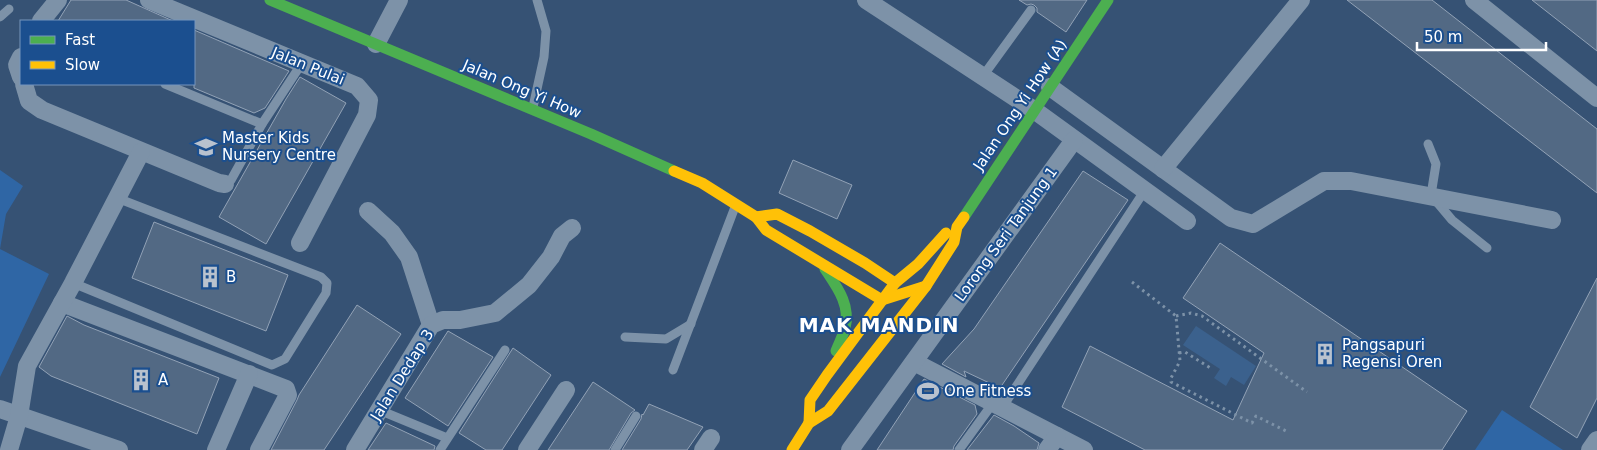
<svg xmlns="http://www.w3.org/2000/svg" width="1597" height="450" font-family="'DejaVu Sans',sans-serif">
<rect width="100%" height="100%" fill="#365274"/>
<g fill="#2f66a5">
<path d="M0,170L23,186L6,214L0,249L49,274L0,377Z"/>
<path d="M1502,410L1563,450H1475Z"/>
</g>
<path fill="#3b618d" d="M1196,326L1256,366L1244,385L1231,377L1226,386L1214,378L1220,369L1183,345Z"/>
<g fill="#526984" stroke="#92a2b6">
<path d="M71,0H126L173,21H58Z"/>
<path d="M1019,0H1087L1066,32L1037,12V8L1034,5L1031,4L1027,5Z"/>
<path d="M1347,0H1432L1597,129V193Z"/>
<path d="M1532,0H1597V51Z"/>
<path d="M194,30L289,71L265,108L254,113L194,88Z"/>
<path d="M300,77L346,103L266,244L219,217L286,99Z"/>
<path d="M793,160L852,185L837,219L779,193Z"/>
<path d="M1083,171L1128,200L1000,388L964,371L966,377L942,364L974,329Z"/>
<path d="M154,222L288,275L266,331L132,278Z"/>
<path d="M1220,243L1467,411L1442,450H1145L1062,407L1090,346L1233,420L1264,353L1183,298Z"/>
<path d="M1597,278V398L1577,438L1530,407Z"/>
<path d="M357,305L401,334L324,450H271L297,400L299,395Z"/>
<path d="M67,316L84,325L219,378L197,434L51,376L39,367Z"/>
<path d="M448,331L493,357L448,426L405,398Z"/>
<path d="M513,348L551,375L502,450H486L459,433Z"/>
<path d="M924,379L975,405L977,414L954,446L953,450H877Z"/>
<path d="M593,382L635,410L631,413L609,450H548Z"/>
<path d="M649,404L703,427L687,450H622L641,419L642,414L643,415Z"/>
<path d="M994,415L1014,426L1039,443L1037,450H967Z"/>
<path d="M386,423L435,446L434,450H368Z"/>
</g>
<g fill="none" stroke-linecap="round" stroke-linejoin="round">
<g stroke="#7d92a8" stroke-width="3" stroke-dasharray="2.5 4" stroke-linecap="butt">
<path d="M1132,282L1176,316L1180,361L1171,378V382L1252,423L1256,416L1288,432"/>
<path d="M1176,316L1191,313L1202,316L1307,392"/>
<path d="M1179,353L1185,352L1212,369"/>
</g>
<g stroke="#7d92a8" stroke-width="9">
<path d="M0,17L9,9"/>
<path d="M983,76L1031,10"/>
<path d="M165,84L262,124"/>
<path d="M533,107L544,57L546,31L537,0"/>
<path d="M1428,144L1436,164L1431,195L1452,220L1487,248"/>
<path d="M225,184L231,180L262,124L302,63"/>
<path d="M73,283L272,365L285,359L326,293L327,283L321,277L117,198"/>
<path d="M625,337L666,339L691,324"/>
<path d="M673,370L735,207"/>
<path d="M1002,408L1145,190"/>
<path d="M379,410L447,438"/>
<path d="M440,450L505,350"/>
<path d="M615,450L636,416"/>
<path d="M959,450L993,403"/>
</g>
<g stroke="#7d92a8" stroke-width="18">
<path d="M149,0L357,86L369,100L367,115L300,243"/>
<path d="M866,0L1034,110L1187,221"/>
<path d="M1474,0L1597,98"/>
<path d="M41,21L58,0"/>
<path d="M376,44L399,0"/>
<path d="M21,57L17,65L21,77"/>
<path d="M24,84L29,101L42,110L219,183L225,184"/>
<path d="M1050,87L1231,218L1253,224L1324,181H1351L1552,220"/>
<path d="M1163,169L1301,0"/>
<path d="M368,211L392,233L409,257L431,325"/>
<path d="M62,303L286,389L288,395L259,450"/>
<path d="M914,362L1084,450"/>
<path d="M0,409L119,450"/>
<path d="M9,450L19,416L27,366L73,283L141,152"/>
<path d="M216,450L249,374"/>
<path d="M355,450L431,325L443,320H460L495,313L529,285L551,257L562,236L572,228"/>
<path d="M527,450L566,390"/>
<path d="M703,450L711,438"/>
<path d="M850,450L1074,140"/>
<path d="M1047,450L1057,436"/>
<path d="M1590,450L1597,440"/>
</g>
<g stroke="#4caf50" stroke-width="11">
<path d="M270,0L591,134L674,171"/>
<path d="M964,217L1108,0"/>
<path d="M825,269C837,287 851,305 845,328C843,336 839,343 836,351"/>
</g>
<g stroke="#ffc107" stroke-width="11">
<path d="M674,171L702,183L756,217L766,230L882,300L926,286"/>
<path d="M756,217L777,214L810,231L865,263L895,283"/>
<path d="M809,423L810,400L827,375L895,283L918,264L946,233"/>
<path d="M792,450L809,423L828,411L926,286L954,242L957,227L964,217"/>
</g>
</g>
<defs>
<g id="school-bare" transform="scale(1.725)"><path d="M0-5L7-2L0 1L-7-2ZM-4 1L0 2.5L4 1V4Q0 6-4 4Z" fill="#b9c2ce" stroke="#1b4f8f" stroke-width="2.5" paint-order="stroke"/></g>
<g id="building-bare" transform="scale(1.725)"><path d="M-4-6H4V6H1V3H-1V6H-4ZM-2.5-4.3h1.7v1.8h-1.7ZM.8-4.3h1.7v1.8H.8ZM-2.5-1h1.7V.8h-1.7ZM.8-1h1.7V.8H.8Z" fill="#b9c2ce" stroke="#1b4f8f" stroke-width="2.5" paint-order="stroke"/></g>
<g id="stadium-bare" transform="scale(1.725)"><path d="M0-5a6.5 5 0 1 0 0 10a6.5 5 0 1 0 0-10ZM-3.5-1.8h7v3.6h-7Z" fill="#b9c2ce" stroke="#1b4f8f" stroke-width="2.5" paint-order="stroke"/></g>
</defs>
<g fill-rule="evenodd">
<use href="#school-bare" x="206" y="147"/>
<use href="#building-bare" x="210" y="277"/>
<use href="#building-bare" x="1325" y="354"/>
<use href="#building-bare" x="141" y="380"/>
<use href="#stadium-bare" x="928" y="391"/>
</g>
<g text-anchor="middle" stroke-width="4" stroke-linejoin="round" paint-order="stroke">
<g font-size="15" fill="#fff" stroke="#1b4f8f">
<text transform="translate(308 66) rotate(22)" y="5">Jalan Pulai</text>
<text transform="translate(522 89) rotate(23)" y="5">Jalan Ong Yi How</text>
<text transform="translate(1020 105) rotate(-56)" y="5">Jalan Ong Yi How (A)</text>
<text transform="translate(1006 234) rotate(-54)" y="5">Lorong Seri Tanjung 1</text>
<text transform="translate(402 375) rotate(-58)" y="5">Jalan Dedap 3</text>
</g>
<g font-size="15" fill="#fff" stroke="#1b4f8f" text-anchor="start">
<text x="222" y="143">Master Kids<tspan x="222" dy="17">Nursery Centre</tspan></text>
<text x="226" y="282">B</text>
<text x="1342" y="350">Pangsapuri<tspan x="1342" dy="17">Regensi Oren</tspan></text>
<text x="158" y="385">A</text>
<text x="944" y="396">One Fitness</text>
</g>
<g font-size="20" font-weight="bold" letter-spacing="1" fill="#fff" stroke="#1b4f8f">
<text x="879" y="332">MAK MANDIN</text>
</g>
</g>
<rect x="20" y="20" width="175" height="65" fill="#1b4f8f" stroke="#7695bc"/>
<rect x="30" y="36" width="25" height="8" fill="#4caf50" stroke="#7695bc"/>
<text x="65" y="45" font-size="15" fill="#ffffff">Fast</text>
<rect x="30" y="61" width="25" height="8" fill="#ffc107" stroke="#7695bc"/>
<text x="65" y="70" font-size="15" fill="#ffffff">Slow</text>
<path d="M1417 42v8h129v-8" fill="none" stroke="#ffffff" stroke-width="2.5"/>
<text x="1424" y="42" font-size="15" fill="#ffffff" stroke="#1b4f8f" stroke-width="4" paint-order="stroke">50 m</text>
</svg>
